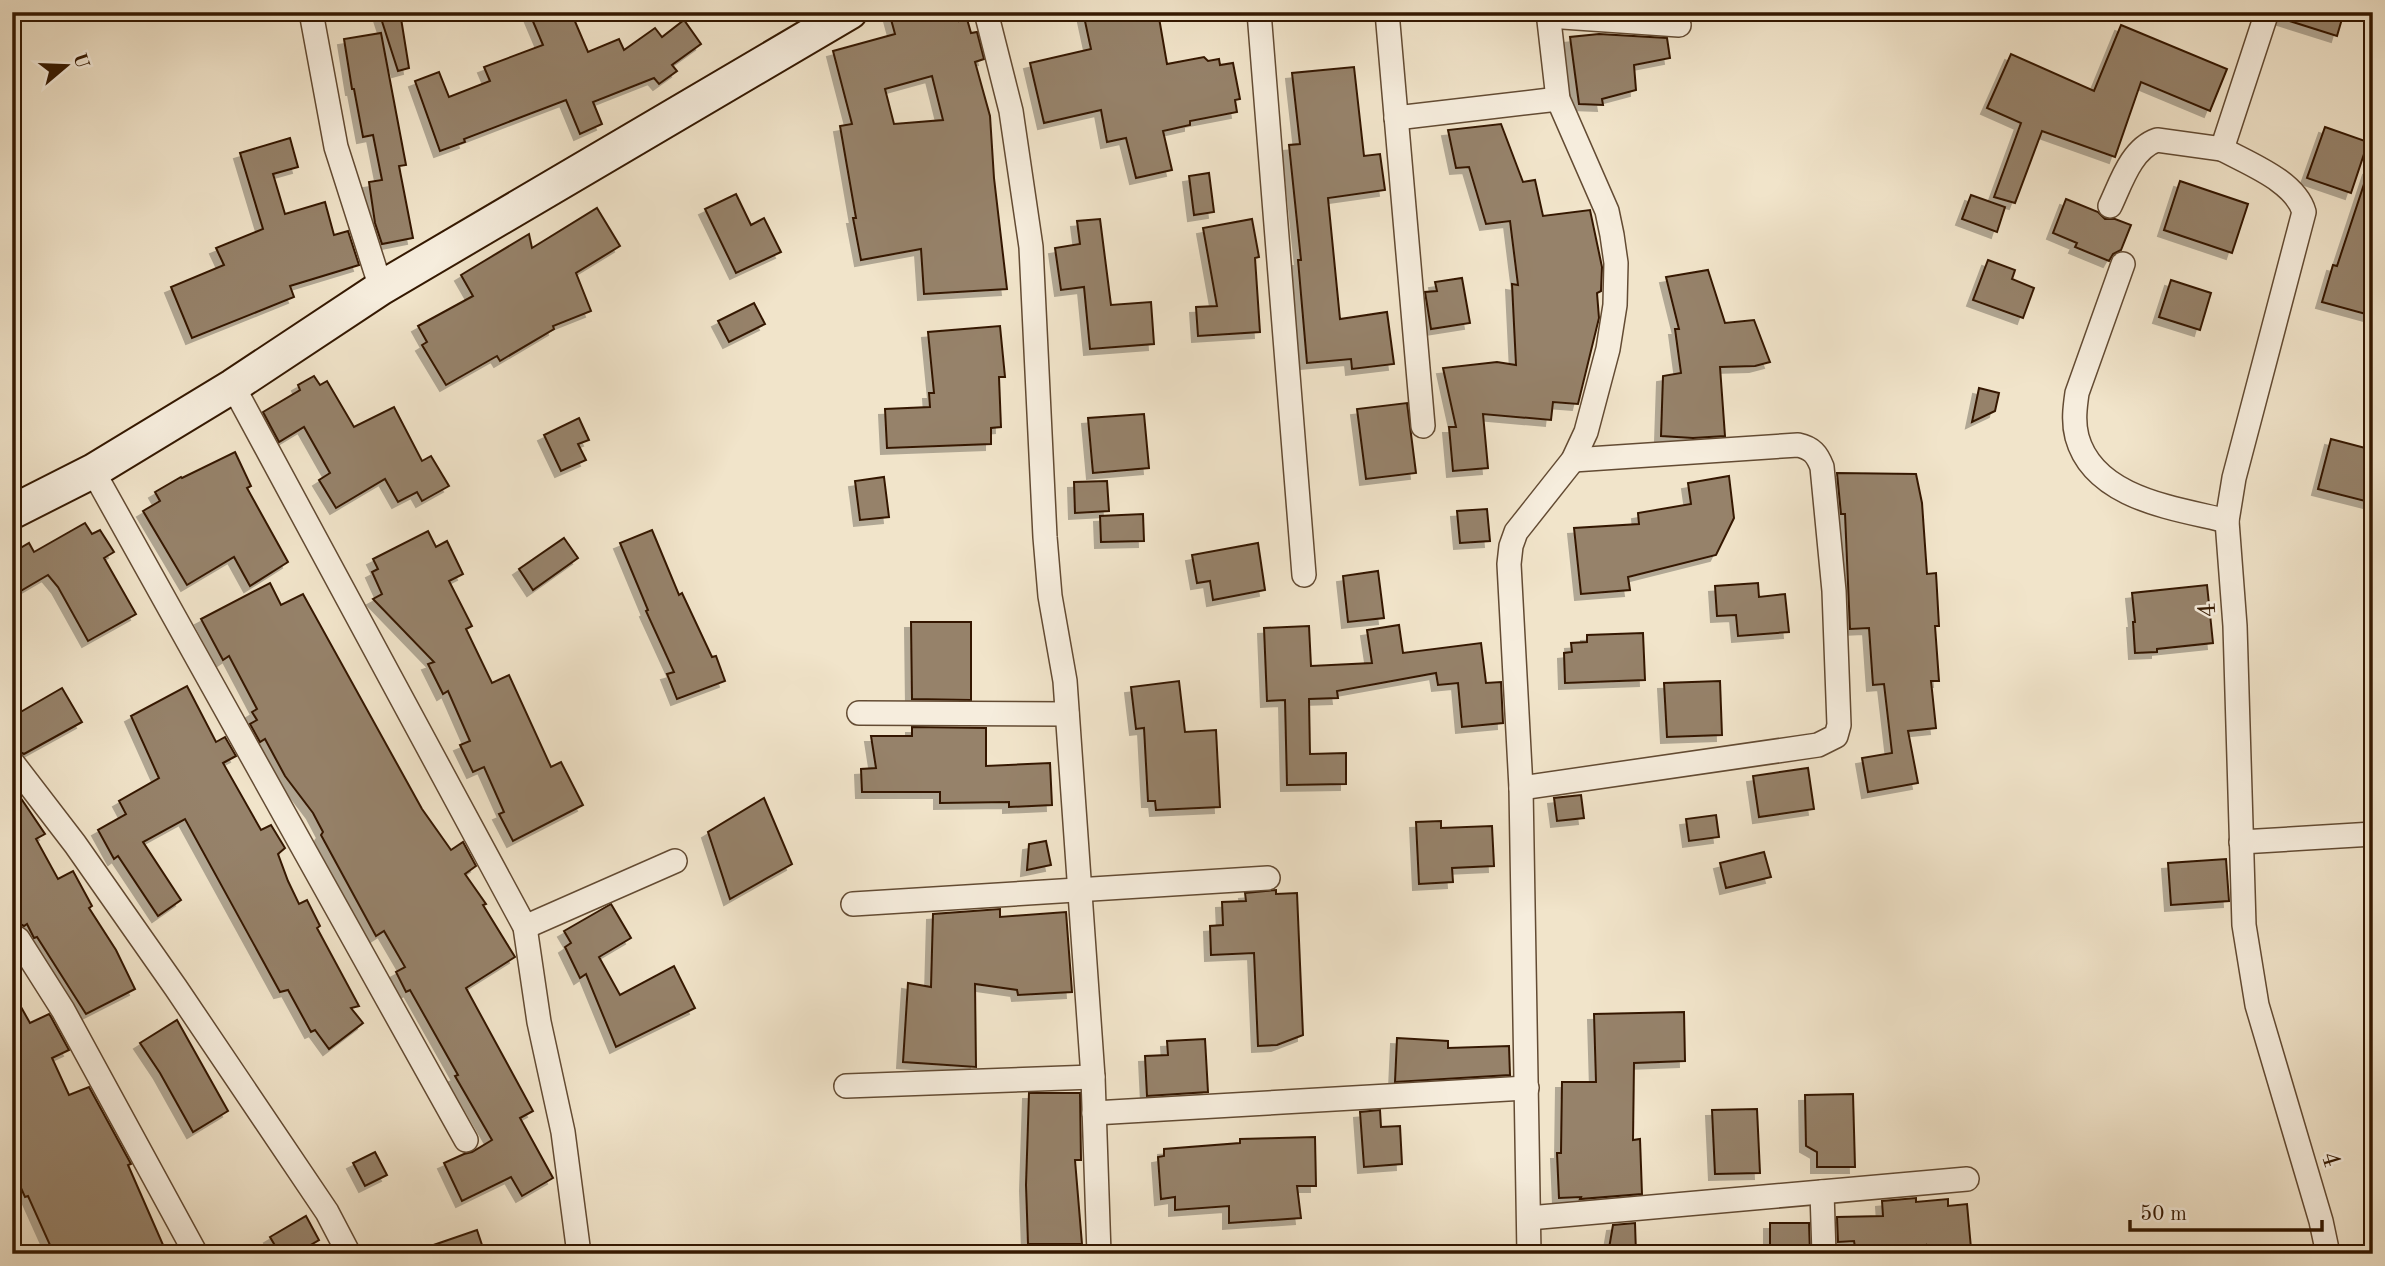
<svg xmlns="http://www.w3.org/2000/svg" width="2385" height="1266" font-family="'Old Standard TT',serif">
<defs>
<filter id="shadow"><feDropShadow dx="-6" dy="6" stdDeviation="0" flood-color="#0004"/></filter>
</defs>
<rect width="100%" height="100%" fill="#f1e4ca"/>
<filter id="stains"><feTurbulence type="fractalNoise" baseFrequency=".00286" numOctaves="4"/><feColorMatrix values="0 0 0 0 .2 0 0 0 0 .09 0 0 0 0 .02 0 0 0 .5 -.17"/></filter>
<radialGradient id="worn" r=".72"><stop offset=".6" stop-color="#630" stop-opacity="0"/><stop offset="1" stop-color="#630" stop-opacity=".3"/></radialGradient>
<g fill="#96826a" stroke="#341801" stroke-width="2" fill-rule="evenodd" filter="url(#shadow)">
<path d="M379,12H400L409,68L398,71Z"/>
<path d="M529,12H571L588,52L619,39L624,50L655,28L662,37L684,20L701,44L672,65L677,71L659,84L654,78L593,102L602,124L580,134L566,100L464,139L465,142L440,151L415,81L439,72L449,97L490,81L484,67L543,45Z"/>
<path d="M889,12H957L959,21L967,19L971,33L977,32L984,59L975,62L990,116L994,178L1007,289L924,294L921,249L861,260L853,218H856L840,126L852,124L833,51L895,34ZM932,76L943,120L894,124L885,89Z"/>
<path d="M1083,12H1158L1167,64L1204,57L1208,61L1219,59L1220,65L1233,63L1240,99L1235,100L1237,112L1190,121V125L1163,131L1172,170L1136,178L1126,138L1107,142L1101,110L1044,123L1030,63L1091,49Z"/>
<path d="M2281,12H2344L2337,36L2280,18Z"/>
<path d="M2121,25L2227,69L2210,111L2141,82L2115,157L2042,131L2015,203L1994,197L2021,123L1987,108L2011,54L2094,91Z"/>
<path d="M381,33L406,165L399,166L413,238L382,244L375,223L369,182L382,180L373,135L363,137L354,89H352L344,39Z"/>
<path d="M1599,34L1667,38L1670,58L1634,65L1636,90L1602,99L1603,105L1579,104L1570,37Z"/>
<path d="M1354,67L1364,156L1380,154L1385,190L1328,198L1340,319L1387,312L1394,364L1352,369L1351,359L1307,363L1298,260H1301L1289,145L1300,144L1292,73Z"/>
<path d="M1501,124L1523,182L1535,180L1543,216L1590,210L1602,267L1601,291L1597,293L1599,318L1578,404L1553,402L1551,420L1483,414L1488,468L1453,471L1449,427H1456L1443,368L1497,362L1516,365L1512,284L1518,285L1510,221L1486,224L1469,167L1456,168L1448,130Z"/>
<path d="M2325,127L2368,142L2351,193L2307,178Z"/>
<path d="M290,138L298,167L273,174L285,214L325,202L334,235L348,231L359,265L290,286L294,297L192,338L171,287L224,265L216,248L263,229L240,153Z"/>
<path d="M2369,169L2373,170V316L2322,302L2333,265L2337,266Z"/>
<path d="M1209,173L1214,212L1194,215L1189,176Z"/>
<path d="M2180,181L2248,204L2232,253L2164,230Z"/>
<path d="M736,194L751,225L764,218L781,252L736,273L705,209Z"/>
<path d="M1971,195L2005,207L1997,232L1962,219Z"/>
<path d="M2066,199L2098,212L2105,219H2115L2131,225L2121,250L2113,254L2109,261L2075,247L2077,243L2053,233Z"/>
<path d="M597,208L620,246L576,273L591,311L553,326L554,329L500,361L497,356L446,385L422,345L427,342L418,326L473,296L461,275L529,234L532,248Z"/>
<path d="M1100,219L1111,305L1151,302L1154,344L1090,349L1084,287L1061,290L1055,248L1080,244L1077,221Z"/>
<path d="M1252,219L1259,257L1255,258L1260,332L1198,336L1196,307L1217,306L1203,228Z"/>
<path d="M1988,260L2015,270L2012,279L2034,288L2023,318L1973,300Z"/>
<path d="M1708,270L1725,323L1754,320L1770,362L1755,366L1720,367L1725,436L1693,438L1661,436L1663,376L1681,373L1675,329H1679L1666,277Z"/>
<path d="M1462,278L1470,323L1431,329L1425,292L1437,291L1435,282Z"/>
<path d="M2171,280L2211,293L2200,330L2159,317Z"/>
<path d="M754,303L765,324L729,342L718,321Z"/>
<path d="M1000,326L1005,377H999L1001,427L991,428V444L887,448L885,409L930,407L929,393H934L928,332Z"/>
<path d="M314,376L320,385L327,381L354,427L394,407L422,461L431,456L449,486L422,501L417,492L398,502L385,479L336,508L319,480L330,473L304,427L279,442L263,412L300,390L298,385Z"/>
<path d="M1979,388L1999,393L1995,411L1972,422Z"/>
<path d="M1407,403L1416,473L1366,479L1357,409Z"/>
<path d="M1144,414L1149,468L1093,473L1088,418Z"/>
<path d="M579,418L589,440L578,444L586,460L561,471L544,435Z"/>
<path d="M2331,439L2373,450V503L2318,489Z"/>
<path d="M235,452L251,486L247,488L288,562L250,586L234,557L187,585L143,511L160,501L155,492L181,477L182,478Z"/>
<path d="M1837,473L1916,474L1922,503L1927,574L1936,573L1939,626H1935L1939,681H1931L1936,728L1908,731L1918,783L1868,792L1862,758L1892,753L1884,684L1873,685L1869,628L1850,629L1845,514H1841Z"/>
<path d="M1729,476L1734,518L1716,555L1628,577L1630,590L1581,594L1574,528L1639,524L1638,513L1691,504L1688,483Z"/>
<path d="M884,477L889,517L860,520L855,481Z"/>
<path d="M1107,481L1109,511L1075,513L1074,482Z"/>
<path d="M1487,509L1490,541L1460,543L1457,511Z"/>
<path d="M1143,514L1144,541L1101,542L1100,516Z"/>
<path d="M85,523L92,534L100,530L114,552L104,558L136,614L88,641L58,587L48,575L12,596V553L29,543L34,552Z"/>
<path d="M652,530L679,595L682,593L712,657L716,656L725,681L677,699L667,674L674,672L646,611L648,610L620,543Z"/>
<path d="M428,531L436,547L447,541L463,574L449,581L472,626L466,629L492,683L509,675L551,767L561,762L583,805L513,841L499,814L504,812L484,767L473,772L460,745L470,741L448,691L443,694L428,664L434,662L373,599L382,594L372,572L378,569L373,559Z"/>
<path d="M564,538L578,558L533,590L519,569Z"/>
<path d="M1258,543L1265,590L1213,600L1210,581L1197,583L1192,555Z"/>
<path d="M1378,571L1384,618L1348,622L1343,576Z"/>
<path d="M270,583L281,605L303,594L422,809L451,850L463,842L476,866L465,874L486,904L483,905L515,957L466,988L533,1111L520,1118L553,1178L522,1196L511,1177L462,1201L444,1163L464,1154L472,1152L492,1140L455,1076L458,1075L410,990L406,992L396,972L405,967L384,931L376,936L321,835L323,832L313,813L285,776L265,739L260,742L250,724L257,720L252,712L257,709L229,656L223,660L201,619Z"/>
<path d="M1758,583L1759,597L1785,594L1789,632L1738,636L1736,615L1717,616L1715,586Z"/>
<path d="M2207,585L2213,643L2157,649V652L2135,653L2133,622H2135L2132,593Z"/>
<path d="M911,622H971V700L912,699Z"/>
<path d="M1399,625L1403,653L1481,643L1486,683L1501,682L1503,723L1462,727L1458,683L1438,685L1436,673L1337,691L1338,698L1309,699L1310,754L1346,753V784L1287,785L1285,700L1267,701L1264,628L1309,626L1311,666L1372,663L1367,630Z"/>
<path d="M1643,633L1645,680L1565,683L1564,653L1572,652L1571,643L1587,642V635Z"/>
<path d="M1179,681L1185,732L1216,730L1220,807L1156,810L1155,801H1148L1144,728L1136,729L1131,687Z"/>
<path d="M1720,681L1722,735L1667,737L1664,683Z"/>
<path d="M187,686L216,742L225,737L236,756L223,763L261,830L271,825L285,848L278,854L288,881L299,904L307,900L320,926L317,928L359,1006L351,1008L363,1023L329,1049L315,1030L311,1032L288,990L280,992L185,819L143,842L181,900L158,916L118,856L114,859L98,830L126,814L119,801L159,778L131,716Z"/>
<path d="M62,688L82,722L24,754L12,748V717Z"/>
<path d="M912,727L986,728V766L1050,763L1052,805L1009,807V802L940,803V792H862L861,769L876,768L871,736H912Z"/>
<path d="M1808,768L1814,809L1759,817L1753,776Z"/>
<path d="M12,785L45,834L36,839L58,879L73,871L92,906L89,908L116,950L135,989L86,1014L37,937L34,938L27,924L24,926L16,922L12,915Z"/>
<path d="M1581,795L1584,818L1557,821L1554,798Z"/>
<path d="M764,798L792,864L730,899L708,832Z"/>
<path d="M1716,815L1719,837L1689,841L1686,819Z"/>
<path d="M1441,821V828L1492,826L1494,866L1452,868L1453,882L1419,884L1416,822Z"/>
<path d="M1046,841L1051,865L1027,870L1029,844Z"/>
<path d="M1764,852L1771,877L1726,888L1720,863Z"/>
<path d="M2226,859L2229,901L2171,905L2168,863Z"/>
<path d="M1276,890V894L1297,893L1303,1035L1277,1045L1258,1046L1254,953L1211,955L1210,926L1223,925L1222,902L1246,901L1245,893Z"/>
<path d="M611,904L631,938L599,957L620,995L674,966L695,1008L616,1047L586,974L580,978L565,947L571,943L564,931Z"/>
<path d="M1000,909V917L1066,912L1072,992L1018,995L1017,990L975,984L976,1067L903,1062L908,983L931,987L933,914Z"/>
<path d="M12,991L30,1023L49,1014L51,1017L69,1050L52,1058L69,1095L89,1087L131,1164L128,1165L167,1254H54L28,1196L25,1197L12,1168Z"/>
<path d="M1684,1012L1685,1061L1634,1063L1633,1140L1640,1139L1642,1194L1580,1199L1581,1197L1559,1198L1557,1153H1561L1562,1082H1596L1594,1014Z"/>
<path d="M177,1020L228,1111L193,1132L160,1073L140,1043Z"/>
<path d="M1397,1038L1448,1041V1048L1509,1046L1510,1075L1395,1082Z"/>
<path d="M1205,1039L1208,1092L1147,1096L1145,1056L1168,1055L1167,1041Z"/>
<path d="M1029,1093H1080L1081,1160H1075L1082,1244H1028L1026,1185Z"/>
<path d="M1853,1094L1855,1167H1817V1152L1806,1146L1805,1095Z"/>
<path d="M1757,1109L1760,1173L1715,1174L1712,1110Z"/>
<path d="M1380,1110L1381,1127L1400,1126L1402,1164L1364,1167L1360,1112Z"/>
<path d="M1315,1137L1316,1186H1297L1301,1218L1229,1223V1206L1175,1210V1197L1161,1199L1158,1157L1164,1156V1149L1240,1143V1139Z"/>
<path d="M375,1152L387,1175L365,1186L353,1163Z"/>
<path d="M1916,1198V1202L1948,1199V1206L1967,1204L1971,1248L1927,1252L1926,1245L1905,1254H1880V1246L1855,1247L1854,1241L1838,1242L1837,1217L1883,1216L1882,1201Z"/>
<path d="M306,1216L319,1240L295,1254H280L270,1237Z"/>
<path d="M1635,1223L1636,1254H1608L1613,1225Z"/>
<path d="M1770,1223H1809L1810,1254H1770Z"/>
<path d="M477,1230L485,1254H420L419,1250Z"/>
</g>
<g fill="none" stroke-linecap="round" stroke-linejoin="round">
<g stroke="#634b33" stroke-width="26">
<g id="street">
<path d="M311,12L336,147L381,288"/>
<path d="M986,12L1011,111L1031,247L1045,537L1050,596L1065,681L1093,1077L1099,1254"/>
<path d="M1259,12L1304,575"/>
<path d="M1387,12L1423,426"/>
<path d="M2267,12L2222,149C2249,164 2295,181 2304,212L2234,478L2227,521L2235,626L2244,925L2257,1005L2321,1221L2328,1254"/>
<path d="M1548,16L1679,25"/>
<path d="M1396,118L1558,99"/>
<path d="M2110,206C2121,183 2131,149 2157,140L2222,149"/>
<path d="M2123,264L2077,393C2075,407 2073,422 2077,437C2094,499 2175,508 2227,521"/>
<path d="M233,386L525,927L539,1022L563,1132L579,1254"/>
<path d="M93,471L466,1140"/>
<path d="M859,713L1067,714"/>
<path d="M12,762L75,844L176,988L327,1212L349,1254"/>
<path d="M1521,788L1818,745L1836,736L1839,725L1834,591L1822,467C1817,454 1812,448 1798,445L1573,460"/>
<path d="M2241,842L2373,834"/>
<path d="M853,904L1268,878"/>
<path d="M525,927L675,861"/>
<path d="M12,935L18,939L63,1010L196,1254"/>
<path d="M846,1086L1093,1077"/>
<path d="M1094,1113L1527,1088"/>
<path d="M1822,1192L1824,1254"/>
<path d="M1529,1218L1967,1179"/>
<path d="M1529,1254L1521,788L1509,564L1511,546L1516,532L1573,460L1586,432L1608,349L1615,305L1616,263L1612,235L1607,211L1558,99L1548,12"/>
</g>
</g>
<g stroke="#341801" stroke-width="37">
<path id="secondary" d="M12,512L93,471L233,386L381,288L850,12"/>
</g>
<use href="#street" stroke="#f6eddd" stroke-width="23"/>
<use href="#secondary" stroke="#f6eddd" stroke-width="33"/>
</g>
<g text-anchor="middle" stroke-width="5" stroke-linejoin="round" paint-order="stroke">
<g font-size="26" fill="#341801" stroke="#f6eddd">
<text transform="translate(2206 610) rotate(-94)" y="9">4</text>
<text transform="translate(2332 1159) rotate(73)" y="9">4</text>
</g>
</g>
<rect width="2385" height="1266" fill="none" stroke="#f1e4ca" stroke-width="42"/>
<rect x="14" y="14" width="2357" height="1238" fill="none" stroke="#341801" stroke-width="3.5"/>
<rect x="21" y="21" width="2343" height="1224" fill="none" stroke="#341801" stroke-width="2"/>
<g transform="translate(66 66) rotate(71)" stroke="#f6eddd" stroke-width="5" paint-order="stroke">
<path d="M0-5L12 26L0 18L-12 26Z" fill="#341801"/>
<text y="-10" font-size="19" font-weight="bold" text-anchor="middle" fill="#341801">U</text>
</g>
<path d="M2130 1220v10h192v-10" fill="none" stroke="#341801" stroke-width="3.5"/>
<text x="2140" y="1220" font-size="21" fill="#341801" stroke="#f6eddd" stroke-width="5" paint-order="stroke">50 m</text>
<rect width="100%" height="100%" filter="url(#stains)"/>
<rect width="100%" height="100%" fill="url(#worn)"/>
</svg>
